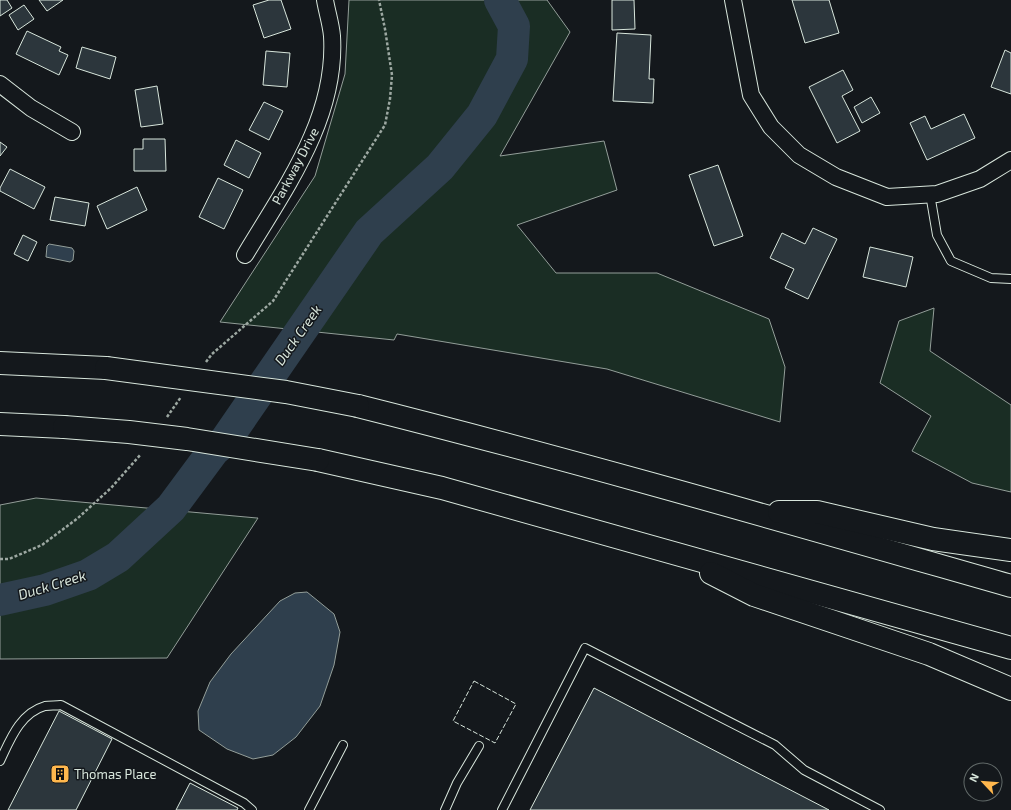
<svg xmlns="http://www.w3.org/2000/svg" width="1011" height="810" font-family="'Exo 2',sans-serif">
<rect width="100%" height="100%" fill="#14181c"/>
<g fill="#1a2d24" stroke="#939e99">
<path d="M349,0H547L570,32L500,156L604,141L617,190L517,225L556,273H657L769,319L785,367L780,422L607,369L397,334L394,340L220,322L315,176L345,74Z"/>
<path d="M934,308L930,351L1011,405V492L972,483L912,451L931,416L880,383L899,321Z"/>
<path d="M36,498L257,518H258L167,658L0,659V505Z"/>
</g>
<g fill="#2f3f4d" stroke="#939e99">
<path d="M49,244L72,248L74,251L73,260L70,262L46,257L47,246Z"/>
<path d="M307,592L334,614L340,632L334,665L320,706L296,737L273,755L253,759L227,749L199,730L198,711L210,682L231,654L280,601L295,593Z"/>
</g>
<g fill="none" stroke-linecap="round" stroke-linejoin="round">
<path stroke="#2f3f4d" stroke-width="32" d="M0,600L45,590L88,575L118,557L171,508L214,450L225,441L369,232L440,167L482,115L512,59L514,26L500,0"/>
</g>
<g fill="#2c363c" stroke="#d8e6dc">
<path d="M0,0H7L12,8L0,16Z"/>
<path d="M39,0H63L47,11Z"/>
<path d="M269,0H281L291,29L264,38L253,5Z"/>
<path d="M612,0H634L635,29L612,30Z"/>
<path d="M792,0H829L839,33L805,43Z"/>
<path d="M24,5L34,19L18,30L9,15Z"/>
<path d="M27,31L61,47L59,51L68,55L59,75L16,54Z"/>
<path d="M617,33L651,35L649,79H654L653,103L613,101Z"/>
<path d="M82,47L116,57L110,79L76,68Z"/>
<path d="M1005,50L1011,53V94L991,87Z"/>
<path d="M266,51L290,53L287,87L263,85Z"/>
<path d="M843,70L853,90L842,96L860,131L837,143L809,87Z"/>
<path d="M157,86L163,124L141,127L135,90Z"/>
<path d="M871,97L880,113L862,123L854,107Z"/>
<path d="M264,102L283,111L269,140L249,130Z"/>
<path d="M964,114L975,138L927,160L910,123L925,116L931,129Z"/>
<path d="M143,139H165L166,171H134V149H143Z"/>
<path d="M236,140L261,153L249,178L224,165Z"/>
<path d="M0,142L7,147L0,156Z"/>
<path d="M718,165L743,236L714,246L689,175Z"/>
<path d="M10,169L45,187L34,209L0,191V188Z"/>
<path d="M218,178L243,190L224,229L199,217Z"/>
<path d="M137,187L147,210L107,229L97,206Z"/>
<path d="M55,197L89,203L85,226L50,220Z"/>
<path d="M813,228L837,239L808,299L785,288L794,269L770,258L782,233L805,244Z"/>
<path d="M23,235L37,242L28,261L14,254Z"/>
<path d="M870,247L913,257L906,287L863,277Z"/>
<path d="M594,688L829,810H530Z"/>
<path d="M59,711L112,739L76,810H8Z"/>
<path d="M190,783L238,808L237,810H176Z"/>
</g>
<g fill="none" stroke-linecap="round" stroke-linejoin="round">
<g stroke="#d8e6dc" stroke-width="10">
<g id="lane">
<path d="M930,194L937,235L951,261L991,278L1011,279"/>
<path d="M0,761C10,740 20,713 45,706C50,705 56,706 61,705L244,803L252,810"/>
<path d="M309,810L343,745"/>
<path d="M445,810L457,783L479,746"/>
<path d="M502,810L585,648L775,745L804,770L880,810"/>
</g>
</g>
<g stroke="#d8e6dc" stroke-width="18">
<g id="street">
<path d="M733,0L751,95L771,127L799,155L836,177L887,197L937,194L980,179L1011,160"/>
<path d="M0,84L31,108L72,132"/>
<path d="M245,255C285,188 337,118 332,36C331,24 327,12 325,0"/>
</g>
</g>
<g stroke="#d8e6dc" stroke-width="24">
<g id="highway">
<path d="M0,363L106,368"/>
<path d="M358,406C577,461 794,524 1011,586"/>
<path d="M0,424L64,427"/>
<path d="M318,460L442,488L1011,648"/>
<path d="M779,512H817L933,539L1011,550"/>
<path d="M711,573L754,595L929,654L1011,689"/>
</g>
</g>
<g stroke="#9da8a2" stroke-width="2.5" stroke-dasharray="3 2" stroke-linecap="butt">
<path d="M206,362L212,354L273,301L385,125L390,99L392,75L385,29L379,0"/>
<path d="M167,417L181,397"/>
<path d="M0,559H9L42,545L78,518L111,488L141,454"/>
</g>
<use href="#lane" stroke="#14181c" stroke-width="8"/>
<use href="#street" stroke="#14181c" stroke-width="16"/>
<use href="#highway" stroke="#14181c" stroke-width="22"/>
<g stroke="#d8e6dc" stroke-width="24" stroke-linecap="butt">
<g id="highway-bridge">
<path d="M106,368L286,392L358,406"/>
<path d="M64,427L129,432L187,439L318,460"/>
</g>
</g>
<use href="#highway-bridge" stroke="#14181c" stroke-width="22"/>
<path stroke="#d8e6dc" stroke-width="1" stroke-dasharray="5 2" stroke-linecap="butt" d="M474,681L516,704L495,743L453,721Z"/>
</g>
<defs>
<g id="building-square" transform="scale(1)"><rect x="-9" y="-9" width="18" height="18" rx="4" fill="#ffb74d" stroke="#14181c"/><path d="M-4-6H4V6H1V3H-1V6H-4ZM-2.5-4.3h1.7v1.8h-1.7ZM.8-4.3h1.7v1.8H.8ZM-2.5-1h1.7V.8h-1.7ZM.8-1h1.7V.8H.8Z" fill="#111"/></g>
</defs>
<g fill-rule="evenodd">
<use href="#building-square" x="60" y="774"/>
</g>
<g text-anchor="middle" stroke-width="3" stroke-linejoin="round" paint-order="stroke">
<g font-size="13" fill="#d8e6dc" stroke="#14181c">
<text transform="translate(295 166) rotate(-62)" y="5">Parkway Drive</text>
</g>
<g font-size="13" fill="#d8e6dc" stroke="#14181c" text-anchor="start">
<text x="74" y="779">Thomas Place</text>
</g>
<g font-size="14" font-style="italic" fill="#d8e6dc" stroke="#14181c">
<text transform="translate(298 335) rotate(-55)" y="5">Duck Creek</text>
<text transform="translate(52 585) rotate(-17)" y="5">Duck Creek</text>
</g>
</g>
<g transform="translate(983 782) rotate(296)"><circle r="19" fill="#14181c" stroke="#626a69"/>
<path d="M0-3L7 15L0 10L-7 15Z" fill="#ffb74d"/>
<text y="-6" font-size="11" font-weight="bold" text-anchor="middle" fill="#d8e6dc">N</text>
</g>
</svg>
